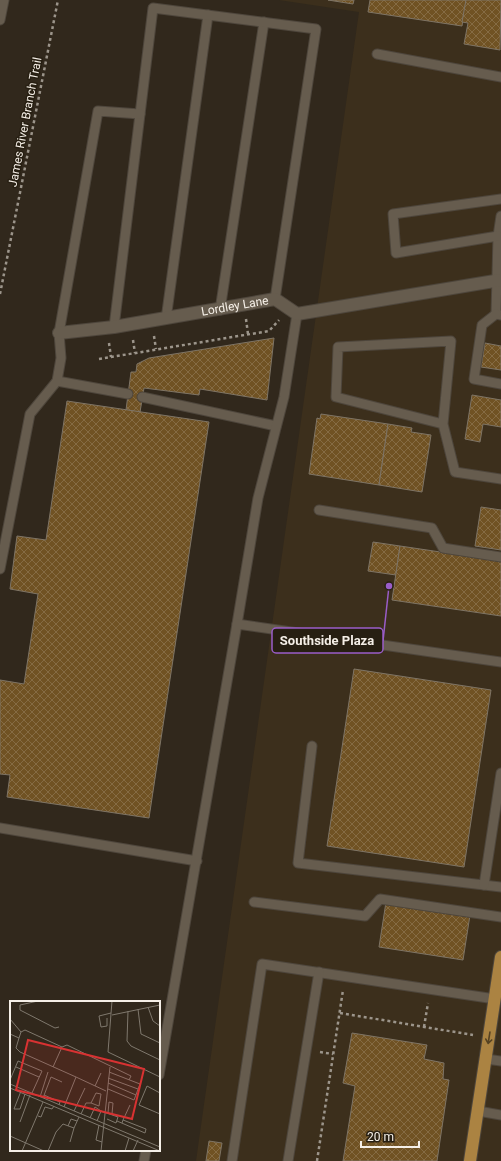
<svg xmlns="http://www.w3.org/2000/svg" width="501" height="1161" font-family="Roboto,sans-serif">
<defs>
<pattern id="building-cross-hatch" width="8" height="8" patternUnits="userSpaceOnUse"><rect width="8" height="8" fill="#705223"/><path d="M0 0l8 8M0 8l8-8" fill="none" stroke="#856b43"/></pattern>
</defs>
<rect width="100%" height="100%" fill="#31281c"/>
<path fill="#3c2f1c" d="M279,0H501V1161H196L359,12Z"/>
<g fill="url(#building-cross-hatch)" stroke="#7e7465">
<path d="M328,0H354L353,4Z"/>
<path d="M370,0H466L462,26L368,12Z"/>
<path d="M466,0H501L500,50L464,44L468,23L462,22Z"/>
<path d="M274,338L267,400L200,389L199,395L144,388L140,412L126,410L131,372H136L137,364L149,358Z"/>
<path d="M485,343L501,346V370L481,367Z"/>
<path d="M472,395L501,400V427L483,424L480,442L465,439Z"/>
<path d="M67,401L209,422L149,818L7,797L10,775L0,774V680L24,684L38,594L10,589L17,536L46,540Z"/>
<path d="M321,414L388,424L379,485L309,474L317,418L320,419Z"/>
<path d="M388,424L412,428L411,432L431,435L422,492L379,485Z"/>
<path d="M481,507L501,510V550L475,546Z"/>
<path d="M373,542L400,546L396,575L368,571Z"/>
<path d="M400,546L501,561V616L392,600Z"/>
<path d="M354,669L491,690L464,867L327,846Z"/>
<path d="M386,902L470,915L463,960L379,947Z"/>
<path d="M352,1033L427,1045L424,1059L444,1063L443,1079L449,1080L437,1161H343L355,1086L343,1083Z"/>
<path d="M209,1141L222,1143L219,1161H206Z"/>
</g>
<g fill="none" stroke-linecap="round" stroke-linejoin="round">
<g stroke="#4e463c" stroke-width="11">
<g id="lane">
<path d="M0,20L4,0"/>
<path d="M377,54L501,77"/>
<path d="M501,216L498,236L496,314L501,315"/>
<path d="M498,236L396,253L393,214L501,199"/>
<path d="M220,310L264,22"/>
<path d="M496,314L482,325L474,379L501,384"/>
<path d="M166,319L208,15"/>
<path d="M114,327L153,8L316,29L275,299"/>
<path d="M57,381L128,394"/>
<path d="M142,397L276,426"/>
<path d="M443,424L336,397L338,347L451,341L443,424L455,472L501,479"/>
<path d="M319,510L432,528L443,548L501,557"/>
<path d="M0,569L30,414L57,381L61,358L59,333L98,111L140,114"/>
<path d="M237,624L258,498L284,397L297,314"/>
<path d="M312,746L298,863L501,887"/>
<path d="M0,828L197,861"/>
<path d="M484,885L501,773"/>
<path d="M254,902L365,916L380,899L501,917"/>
<path d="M486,1059L501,1061"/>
<path d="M159,1075L237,624L501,662"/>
<path d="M478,1111L501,1115"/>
<path d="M144,1161L146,1150"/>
<path d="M232,1161L262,964L495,999"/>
<path d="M288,1161L319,972"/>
</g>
</g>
<g stroke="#4e463c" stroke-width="14">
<g id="street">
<path id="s1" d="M59,333L114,327L275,299L297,314L501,280"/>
</g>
</g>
<g stroke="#4e463c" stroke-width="14">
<path id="primary" d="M470,1161L501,957"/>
</g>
<g stroke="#9c958b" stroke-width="2.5" stroke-dasharray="3 3" stroke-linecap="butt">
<path d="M0,294L58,0"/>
<path d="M246,319L248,334"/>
<path d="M154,336L156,349"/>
<path d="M133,340L135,353"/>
<path d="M109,343L111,357"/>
<path d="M99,359L269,331L279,320"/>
<path d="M340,1013L473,1035"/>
<path d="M424,1027L428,1003"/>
<path d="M320,1052L333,1054"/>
<path d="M317,1161L343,990"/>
</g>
<use href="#lane" stroke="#665c4e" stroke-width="9"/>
<use href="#street" stroke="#665c4e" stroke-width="12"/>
<use href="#primary" stroke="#ab8342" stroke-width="12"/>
</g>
<defs><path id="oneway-shaft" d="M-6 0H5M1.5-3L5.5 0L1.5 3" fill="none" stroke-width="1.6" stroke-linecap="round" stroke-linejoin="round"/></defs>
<use stroke="#554223" href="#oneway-shaft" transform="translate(489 1038) rotate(99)"/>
<g text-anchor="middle" stroke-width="3" stroke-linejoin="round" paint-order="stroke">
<g font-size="12" fill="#f5efe7" stroke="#271f12">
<text transform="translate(25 122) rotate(-79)" y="4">James River Branch Trail</text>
<text dy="4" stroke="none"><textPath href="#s1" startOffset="178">Lordley Lane</textPath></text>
</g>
</g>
<g transform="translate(10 1001)">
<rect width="150" height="150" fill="#31281c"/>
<path fill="none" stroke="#7f786d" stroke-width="1" d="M28,0L10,4V9L45,27L49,26M102,0L98,51L150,76M138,6L143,20L150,25M128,8L131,33L150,42M118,10L117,40L121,45L150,59M102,14L150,4M97,17V25L91,26L89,15L101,12M0,18L11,31L9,37M11,31L15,29L52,46M0,33L9,37L6,47L10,51L66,76L54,106M6,66L29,76M43,66L52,46L57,44L121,75L119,79M66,76L96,90M98,77L128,88M0,79L8,60L32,70L22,92M98,82L126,94M0,83L150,146M85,85L91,72M0,87L150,150M98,88L124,99L130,83L99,71M11,90L4,108H10L15,93M150,92L137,85L129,104L150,113M34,94L50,101L49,104M30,96L38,71M33,97L41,76L52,81M64,110L75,87M98,112L99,101L103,102L102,113M71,113L76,102H81L86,92L91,93L89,105L81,102M28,115L31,116L35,106L42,108L44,105M80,117L85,106L91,110M113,119L120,104M87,120L91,110L108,116L106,122L97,118M107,120L135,132L136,128L113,119L112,122M10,121L20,94M89,124L86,139L92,141M58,125L61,118L67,120M0,135L34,150M60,141L64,127M12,150L33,101M38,150L46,131L53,123L64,127L69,116M91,150L100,66M115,150L119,137M123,150L128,139"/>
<path fill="#d83232" fill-opacity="0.15" stroke="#d83232" stroke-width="2" d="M18,39L134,68L122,118L6,89Z"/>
<rect width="150" height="150" fill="none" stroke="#f5efe7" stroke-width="2"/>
</g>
<path fill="none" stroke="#9a5dc9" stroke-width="1.5" d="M389 586L383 641"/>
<circle fill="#9a5dc9" stroke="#271f12" stroke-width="1.5" cx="389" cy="586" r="4"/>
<rect fill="#271f12" stroke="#9a5dc9" stroke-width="1.5" x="272" y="628" width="111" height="25" rx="4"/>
<g font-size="13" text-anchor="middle" font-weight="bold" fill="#f5efe7">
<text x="327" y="645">Southside Plaza</text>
</g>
<path d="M361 1141v6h58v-6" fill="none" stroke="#f5efe7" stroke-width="2"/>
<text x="367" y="1141" font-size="12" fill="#f5efe7" stroke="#271f12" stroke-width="3" paint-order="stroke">20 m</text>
</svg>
